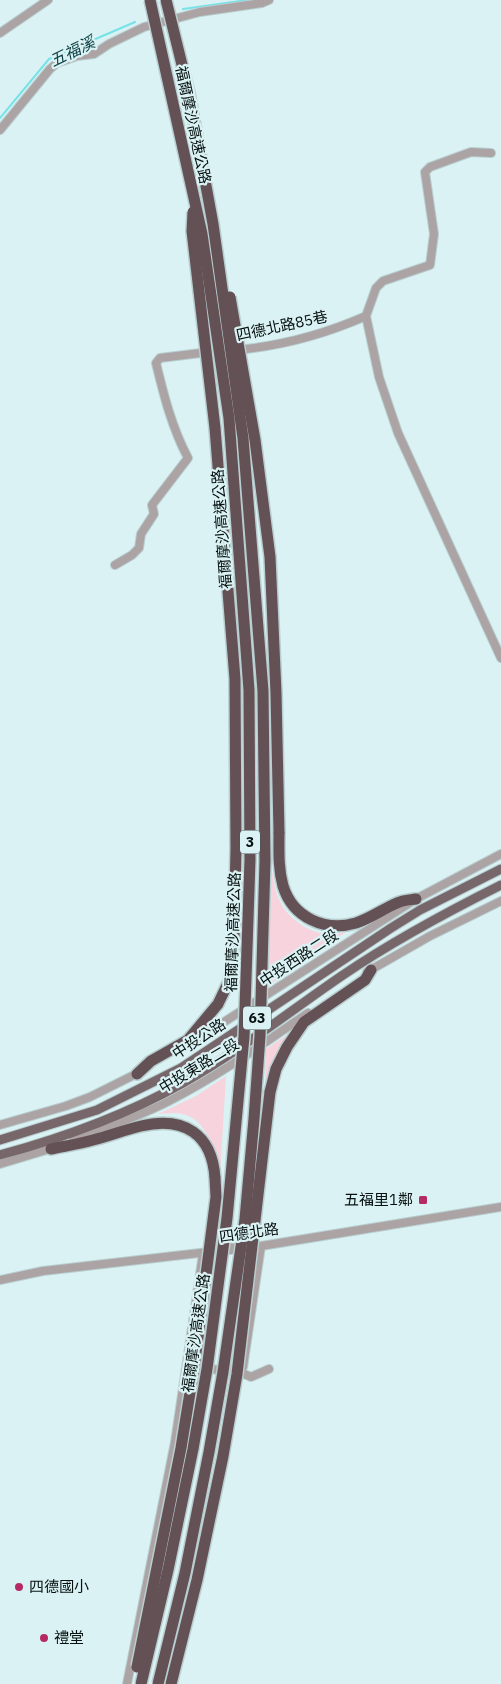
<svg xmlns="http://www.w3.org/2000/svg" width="501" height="1684" font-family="'IBM Plex Sans','Noto Sans TC',sans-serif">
<rect width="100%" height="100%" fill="#daf2f3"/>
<g fill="#f7d3dd">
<path d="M272,871C274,881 275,892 280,901C287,918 308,932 326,934C332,935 340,933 346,932L267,987Z"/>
<path d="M290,1033L265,1088L266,1049Z"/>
<path d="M226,1076L220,1176C216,1155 208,1119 182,1114C175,1112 166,1114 158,1114L196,1096Z"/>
</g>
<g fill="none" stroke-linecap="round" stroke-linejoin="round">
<g stroke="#75e3e8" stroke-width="2">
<path d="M183,9L247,0"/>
<path d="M0,118L49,59L135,22"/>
</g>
<g stroke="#b8cecf" stroke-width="10">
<g id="minor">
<path d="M0,33L48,0"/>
<path d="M0,130L50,69L57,63L77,56L94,54L109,44L144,27L200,12L262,3L269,0"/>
<path d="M491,153L471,152L430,167L425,172L434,234L430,265L383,281L376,288L366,316L379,377L398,433L501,658"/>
<path d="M236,350C281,346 325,334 366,316"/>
<path d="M115,565L132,555L139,548L141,534L154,514L152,505L188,458C172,428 164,396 156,363L160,358L209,352"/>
<path d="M367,972L430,936L501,901"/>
<path d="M185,1047L416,899L501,854"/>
<path d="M0,1125L66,1106L90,1097L140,1072"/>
<path d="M73,1140C106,1128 138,1117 169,1101C218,1076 263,1044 308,1013"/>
<path d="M0,1164L53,1148"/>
<path d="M230,1250L231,1237"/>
<path d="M0,1280L43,1271L261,1246L501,1207"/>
<path d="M243,1367L261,1246"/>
<path d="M204,1368L242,1373L251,1377L269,1369"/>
<path d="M127,1684L175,1442L203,1254"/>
</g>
</g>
<g stroke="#b8cecf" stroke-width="11">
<g id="major">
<path d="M0,1140L97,1110L181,1068L391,928L420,910L501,869"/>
<path d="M0,1155C63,1138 126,1115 183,1083C239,1052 290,1011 343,975C393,941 447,912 501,885"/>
</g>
</g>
<g stroke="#b8cecf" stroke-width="14">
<g id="highway">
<path d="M279,832C279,850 278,868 283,886C293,918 325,932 356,923C371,918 383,909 397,903C403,900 410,900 416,899"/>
<path d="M137,1074L151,1061L188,1040L218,1004"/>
<path d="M270,1092L276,1069L287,1047L304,1022L365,980L371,970"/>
<path d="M51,1149C65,1146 79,1144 93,1140C109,1136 124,1130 141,1126C184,1116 212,1134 215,1178"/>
</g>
</g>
<use href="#minor" stroke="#aca3a5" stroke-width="8"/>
<use href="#major" stroke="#77676b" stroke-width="9"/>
<use href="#highway" stroke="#645156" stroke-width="11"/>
<g stroke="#b8cecf" stroke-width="14" stroke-linecap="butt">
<g id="highway-bridge">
<path d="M193,212L192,231L215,428L235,679L236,849L234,936L229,981L218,1004"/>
<path d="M230,297L255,440L270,557L276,693L279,832"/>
<path d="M137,1667L181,1448L194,1368L216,1197L215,1178"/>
<path d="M141,1684L168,1570L193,1449L207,1369L227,1218L244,1037L250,860L249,690L229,418L202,234L150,0"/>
<path d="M158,1684L185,1573L209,1452L223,1372L245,1219L254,1119L260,1036L265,861L263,691L243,438L213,224L189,93L166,0"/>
<path d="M171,1684L197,1580L223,1456L237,1374L270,1092"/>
</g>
</g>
<use href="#highway-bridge" stroke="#645156" stroke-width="11"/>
</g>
<g fill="#b52a65" stroke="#daf2f3" stroke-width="2">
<rect x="418" y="1195" width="10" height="10" rx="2.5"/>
<circle cx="19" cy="1587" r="5"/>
<circle cx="44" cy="1638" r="5"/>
</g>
<g text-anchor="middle" stroke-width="4.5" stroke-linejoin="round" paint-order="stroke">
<g fill="#daf2f3" stroke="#475454" stroke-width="1">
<rect x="240" y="830.5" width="20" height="23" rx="4"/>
<rect x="243" y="1006.5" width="28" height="23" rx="4"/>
</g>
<g font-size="14" font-weight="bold" fill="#081010">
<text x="250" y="847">3</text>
<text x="257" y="1023">63</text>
</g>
<g font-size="15" fill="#081010" stroke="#daf2f3">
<text transform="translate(193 125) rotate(78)" y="5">福爾摩沙高速公路</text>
<text transform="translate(282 326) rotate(-12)" y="5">四德北路85巷</text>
<text transform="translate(222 529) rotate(-94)" y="5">福爾摩沙高速公路</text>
<text transform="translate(233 932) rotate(-88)" y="5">福爾摩沙高速公路</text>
<text transform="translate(299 958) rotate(-33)" y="5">中投西路二段</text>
<text transform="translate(199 1039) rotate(-33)" y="5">中投公路</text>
<text transform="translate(199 1066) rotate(-31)" y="5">中投東路二段</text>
<text transform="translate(249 1233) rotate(-8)" y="5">四德北路</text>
<text transform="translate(196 1333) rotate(-82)" y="5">福爾摩沙高速公路</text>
</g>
<g font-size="15" fill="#081010" stroke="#daf2f3" text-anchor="start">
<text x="413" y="1205" text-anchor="end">五福里1鄰</text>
<text x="29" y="1592">四德國小</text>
<text x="54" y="1643">禮堂</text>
</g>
<g font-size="16" font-style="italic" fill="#0b3f42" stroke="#daf2f3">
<text transform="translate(72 51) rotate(-26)" y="6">五福溪</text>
</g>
</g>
</svg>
